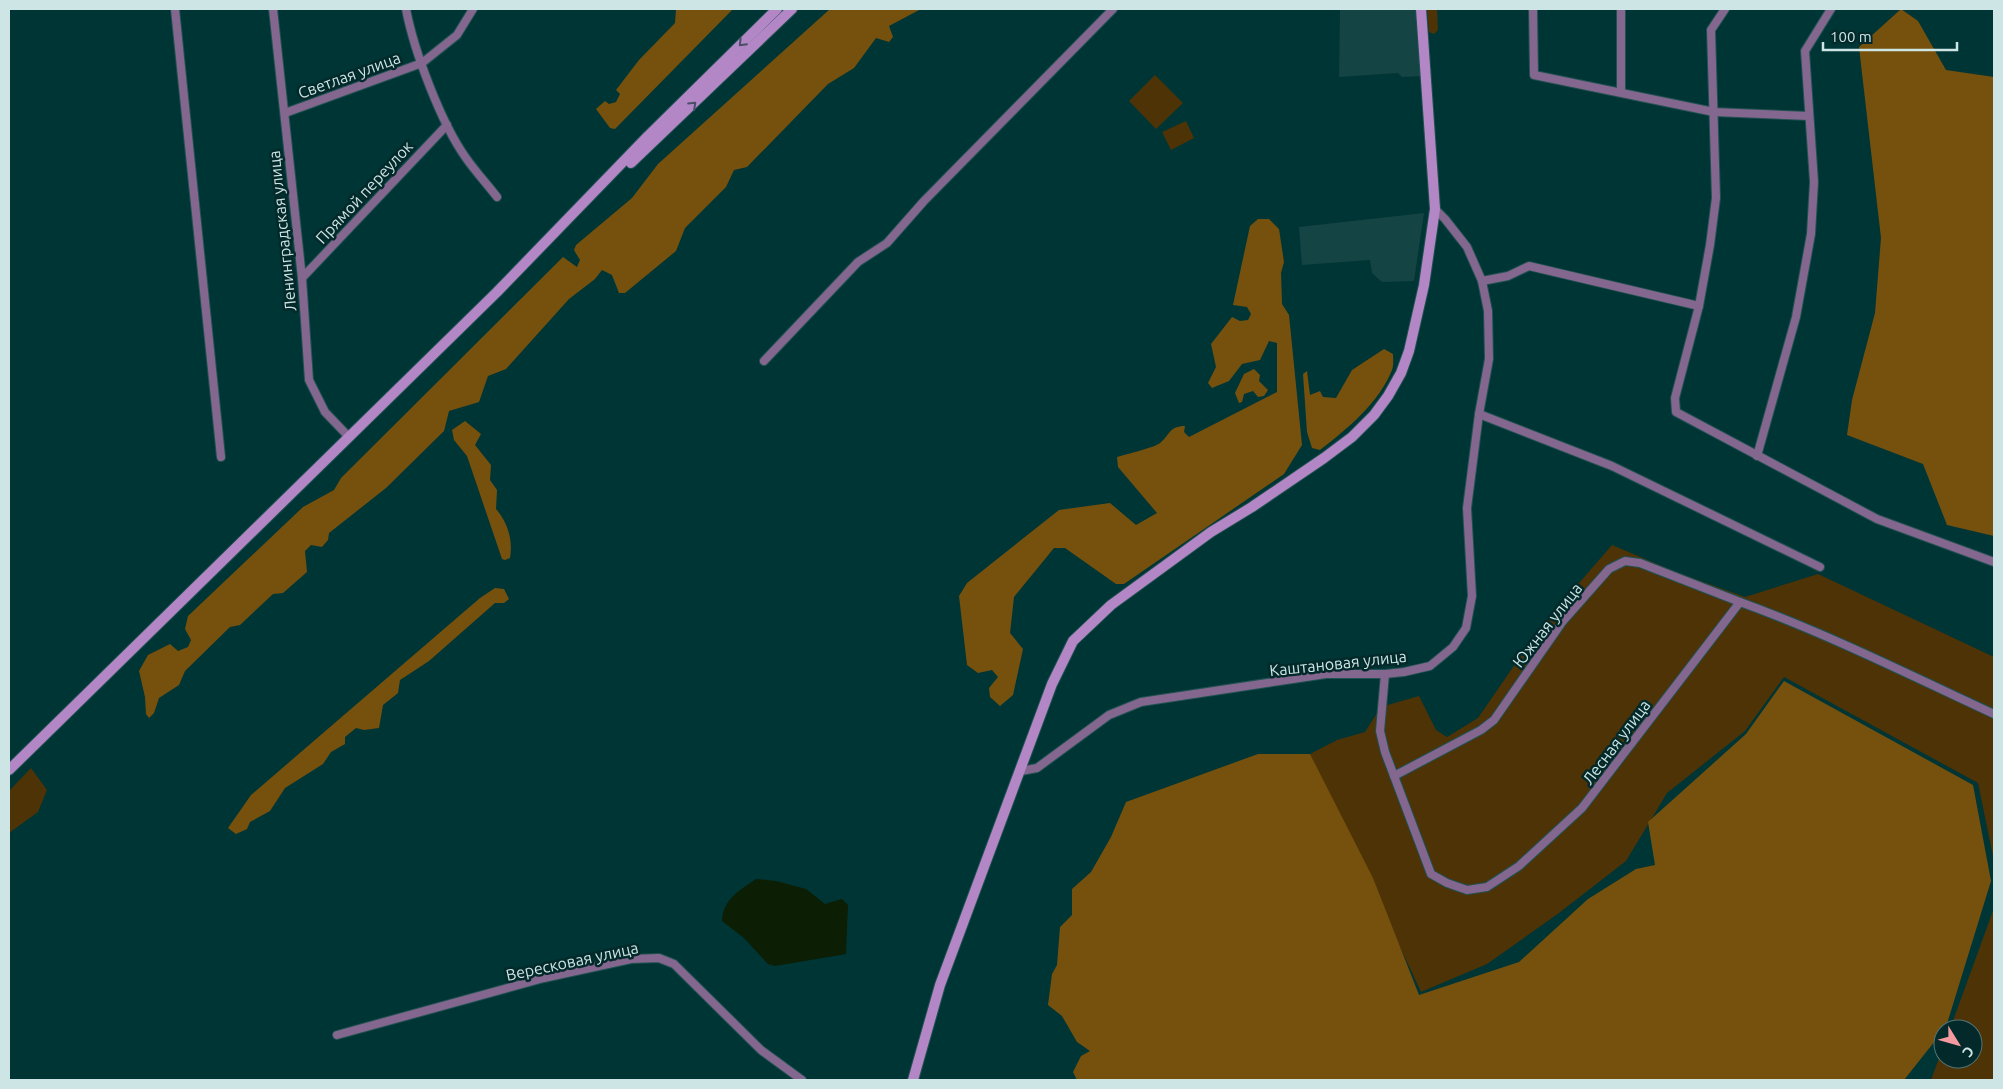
<svg xmlns="http://www.w3.org/2000/svg" width="2003" height="1089" font-family="Ubuntu,sans-serif">
<rect width="100%" height="100%" fill="#003535"/>
<g fill="#154444">
<path d="M1340,9H1416L1422,76L1402,77L1398,73L1339,77Z"/>
<path d="M1424,213L1414,281L1382,282L1372,273L1370,260L1302,265L1299,227Z"/>
</g>
<g fill="#4d3306">
<path d="M1427,9H1437L1438,30L1434,34L1429,32Z"/>
<path d="M1155,75L1183,103L1156,129L1129,101Z"/>
<path d="M1186,121L1194,138L1171,150L1162,132Z"/>
<path d="M1612,545L1676,572L1745,597L1818,574L1994,657V861L1978,783L1784,677L1745,731L1667,793L1626,861L1559,913L1487,964L1421,992L1310,754L1337,740L1365,732L1381,707L1419,696L1436,730L1447,737L1478,718L1540,628Z"/>
<path d="M31,768L47,790L38,812L9,833V791Z"/>
<path d="M1994,908V1080H1931L1943,1047V1059H1973V1029H1950Z"/>
</g>
<g fill="#76510d">
<path d="M676,9H733L615,129L610,128L596,109L605,101L609,104L616,102L620,94L616,90L639,60L675,23Z"/>
<path d="M830,9H921L889,26L893,37L889,42L876,38L854,68L828,84L747,167L734,170L726,187L685,228L676,251L625,293H619L612,275L602,270L595,279L569,299L506,369L488,376L479,402L449,411L444,431L386,488L329,533L328,540L322,547L311,545L305,551L307,572L283,593L273,594L240,625L230,627L185,671L179,685L159,698L154,713L149,718L146,714L145,697L139,671L148,655L170,644L178,651L188,647L191,640L185,629L188,616L303,507L334,490L341,478L563,257L577,267L580,260L574,250L576,245L632,198L658,164Z"/>
<path d="M1901,9L1918,21L1946,70L1994,77V536L1947,525L1923,464L1847,435L1852,400L1875,313L1881,238L1859,47Z"/>
<path d="M1258,219H1269L1279,229L1284,262L1281,273L1282,304L1289,315L1302,445L1284,474L1124,584H1116L1065,548H1054L1014,597L1010,633L1023,649L1013,695L1000,706L990,697L989,688L998,677L992,670L978,673L967,665L959,596L967,583L1059,510L1110,503L1136,525L1157,513L1118,467L1117,457C1127,454 1153,448 1160,443C1170,435 1169,426 1185,426L1184,432L1189,437L1277,392V343L1269,341L1260,360L1242,364L1229,381L1212,388L1208,383L1216,367L1211,344L1232,317L1240,321L1248,320L1251,314L1247,307L1233,305L1250,226Z"/>
<path d="M1384,349L1393,354C1393,359 1394,365 1392,370C1379,403 1347,429 1320,450L1312,448L1307,432L1303,374L1307,371L1310,395L1320,391L1323,397L1336,398L1352,370Z"/>
<path d="M1254,369L1260,375L1259,381L1268,390L1264,396L1258,397L1253,391L1244,394L1242,402L1239,403L1235,393L1244,374Z"/>
<path d="M465,421L481,434L475,445L491,465L490,480L497,490L496,509C508,523 513,540 510,558L505,560L502,559L467,456L454,440L452,430Z"/>
<path d="M495,588L504,589L509,599L504,603H495L429,661L400,680L398,693L383,705L379,728L364,730L356,728L345,737V744L331,752L323,764L285,788L270,811L250,822L247,829L236,834L228,828L251,795L480,598Z"/>
<path d="M1784,681L1973,785L1991,881L1946,1027L1904,1080H1077L1073,1072L1081,1056L1090,1051L1077,1042L1062,1016L1048,1005L1052,974L1057,965L1060,927L1072,915V889L1091,872L1111,837L1126,802L1258,754H1310L1373,878L1419,995L1519,962L1588,899L1636,869L1655,865L1648,822L1746,734Z"/>
</g>
<path fill="#0c1e03" d="M756,879L776,881L806,889L825,904L842,899L848,905L846,954L775,966L768,964L744,938L722,921C723,899 739,891 756,879Z"/>
<g fill="none" stroke-linecap="round" stroke-linejoin="round">
<g stroke="#215151" stroke-width="10">
<g id="street">
<path d="M175,9L221,457"/>
<path d="M273,9L302,278L309,380L325,412L349,437"/>
<path d="M406,9C414,51 441,123 466,158C475,171 487,184 497,197"/>
<path d="M1533,9L1534,75L1714,112L1809,116"/>
<path d="M1621,92V9"/>
<path d="M285,113L422,63L457,35L473,9"/>
<path d="M302,278L447,125"/>
<path d="M1482,281L1508,276L1529,266L1699,306L1675,398L1676,412L1877,519L1994,562"/>
<path d="M1699,306L1710,245L1716,198L1711,30L1725,9"/>
<path d="M764,361L858,262L887,243L924,201L1113,9"/>
<path d="M1479,414L1612,466L1820,567"/>
<path d="M1757,456L1796,317L1811,234L1814,182L1805,51L1831,9"/>
<path d="M1385,674L1380,731L1385,752L1431,874L1447,883L1467,890L1487,887L1519,866L1582,808L1740,602C1828,634 1910,675 1994,714"/>
<path d="M1021,771L1037,768L1109,715L1141,702L1326,674H1385L1404,672L1430,666L1453,647L1466,628L1472,596L1467,508L1479,414L1489,359L1488,311L1482,281L1467,247L1445,219L1435,209"/>
<path d="M1394,776L1481,730L1494,720L1563,621L1609,569L1625,561L1640,563L1740,602"/>
<path d="M337,1035L544,978L631,959L659,958L674,964L761,1050L802,1080"/>
</g>
</g>
<g stroke="#215151" stroke-width="12">
<g id="secondary">
<path d="M631,163L792,9"/>
<path d="M9,770L497,292L648,136L777,9"/>
<path d="M913,1080L940,985L1052,684L1073,641L1111,605L1211,532L1252,507L1324,458L1352,437L1374,415L1388,396L1401,373L1409,351L1424,285L1435,209L1421,9"/>
</g>
</g>
<use href="#street" stroke="#83678f" stroke-width="8"/>
<use href="#secondary" stroke="#b387c6" stroke-width="10"/>
</g>
<defs><path id="oneway-chevron" d="M-2-3.5L2.5 0L-2 3.5" fill="none" stroke-width="1.6" stroke-linecap="round" stroke-linejoin="round" transform="scale(1.25)"/></defs>
<g stroke="#494f68">
<use href="#oneway-chevron" transform="translate(742 43) rotate(135)"/>
<use href="#oneway-chevron" transform="translate(693 105) rotate(-43)"/>
</g>
<g text-anchor="middle" stroke-width="5" stroke-linejoin="round" paint-order="stroke">
<g font-size="16" fill="#cde5e5" stroke="#03292a">
<text transform="translate(349 75) rotate(-20)" y="6">Светлая улица</text>
<text transform="translate(364 192) rotate(-47)" y="6">Прямой переулок</text>
<text transform="translate(282 231) rotate(-96)" y="6">Ленинградская улица</text>
<text transform="translate(1547 625) rotate(-52)" y="6">Южная улица</text>
<text transform="translate(1338 663) rotate(-6)" y="6">Каштановая улица</text>
<text transform="translate(1616 742) rotate(-53)" y="6">Лесная улица</text>
<text transform="translate(572 961) rotate(-12)" y="6">Вересковая улица</text>
</g>
</g>
<rect width="2003" height="1089" fill="none" stroke="#cde5e5" stroke-width="20"/>
<g transform="translate(1958 1044) rotate(127)"><circle r="24" fill="#03292a" stroke="#547475"/>
<path d="M0-4L9 19L0 12L-9 19Z" fill="#f49aa0"/>
<text y="-8" font-size="14" font-weight="bold" text-anchor="middle" fill="#cde5e5">С</text>
</g>
<path d="M1823 42v8h134v-8" fill="none" stroke="#cde5e5" stroke-width="2.5"/>
<text x="1830" y="42" font-size="15" fill="#cde5e5" stroke="#03292a" stroke-width="4" paint-order="stroke">100 m</text>
</svg>
